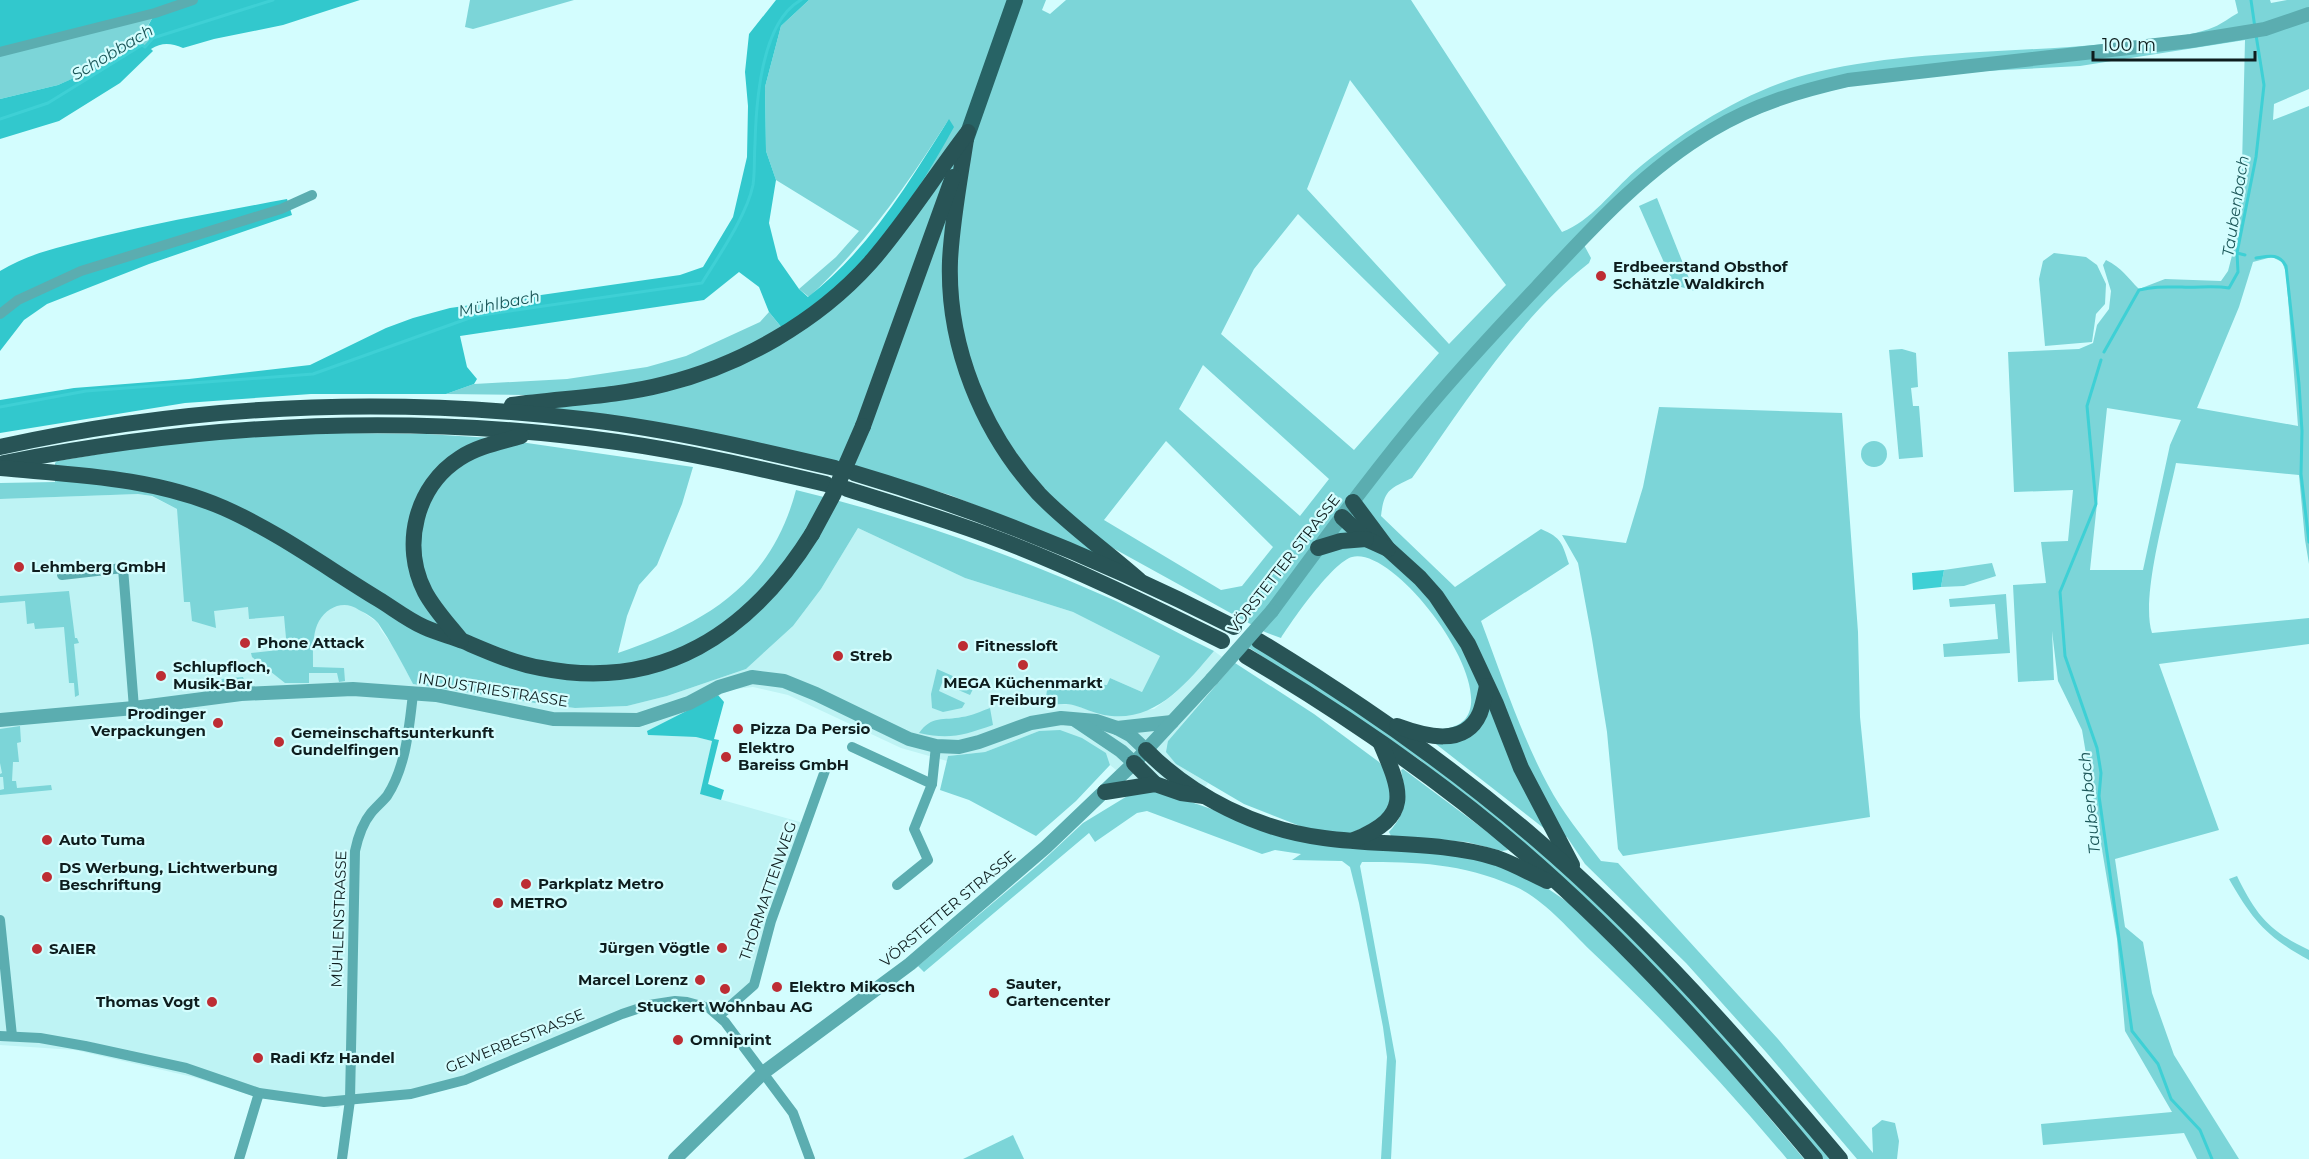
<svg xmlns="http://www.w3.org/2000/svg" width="2309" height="1159" font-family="Montserrat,sans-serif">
<rect width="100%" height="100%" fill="#d3fdfe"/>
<path fill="#bef3f4" d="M138,494L151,496L177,509L342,603L354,606L377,622L381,630L395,649L413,684L535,703L575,708L627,706L667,696L746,669L793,626L821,589L858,528L965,578L1073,612L1160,656L1142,692L1110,678L1108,685L1048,682L1046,705L1071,704L1102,714L1154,709L1174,694L1214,651L1222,657L1207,674L1217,683L1168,741L1176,764L1208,783L1195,802L1142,791L1110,765L1106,753L1039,731L985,752L948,756L947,761L901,748L788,695L753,687L735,689L718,695L648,735L696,737L712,741L701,794L807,824L754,985L720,1015L709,1008L649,1005L465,1080L350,1100L338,1108L260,1098L193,1077L75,1050L0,1045V499Z"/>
<g fill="#7cd5d8" fill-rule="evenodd">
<path d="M470,0H574L473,29L465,27Z"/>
<path d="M809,0H1046L1042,10L1050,14L1066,0H1411L1562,232C1591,221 1612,191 1635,171C1686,128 1752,87 1817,72C1912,50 2011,53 2107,44C2139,41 2185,39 2214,27C2222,24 2230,17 2238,13L2235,0H2270L2271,3L2287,0H2309V89L2274,104L2273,120L2309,106V564L2305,540L2299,475L2176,463C2168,503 2140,596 2152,633L2309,618V644L2159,664L2219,830L2115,859L2125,927L2143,942L2152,993L2174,1055L2239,1159H2197L2184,1133L2043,1145L2041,1124L2172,1112L2125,1031L2117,939L2082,730L2058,681L2052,631L2054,680L2018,682L2013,585L2046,583L2041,542L2068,541L2073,490L2014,492L2008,352L2079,349L2093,343L2097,325L2109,309L2111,291L2103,265L2106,260C2122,268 2127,277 2139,289L2165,279L2221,281L2228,271L2235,244L2242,166L2245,40L2080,66L1985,71L1873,81L1797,98L1732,125L1696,145L1632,196L1584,245L1591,258L1589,263C1518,318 1464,405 1412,478C1389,489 1384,490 1381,516L1455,587L1541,529C1562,538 1562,543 1569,564L1481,621C1501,674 1521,735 1548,785C1562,812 1582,836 1601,861L1618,863L1778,1039L1873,1153L1872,1128L1882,1120L1895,1123L1899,1141L1897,1159H1857L1766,1052L1686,963L1585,864L1567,837L1550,833L1409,723C1422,726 1435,731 1449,728C1521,713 1399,544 1352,557C1333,562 1293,619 1281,638L1265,632L1111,547L1096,554L950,495L878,474L541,411L524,395L446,394L474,384L567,379L647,367L686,356L760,322L769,312L781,327L880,241L949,119C907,185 866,244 809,297L799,289L836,257L859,231L776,180L766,151L765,87L781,26ZM1350,80L1506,285L1449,344L1307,189ZM1298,214L1439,353L1354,450L1221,334L1254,269ZM2272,257L2282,262L2286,272L2298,426L2197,408L2239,307L2253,262ZM1203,365L1329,479L1300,516L1179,409ZM2107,408L2181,420L2170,445L2143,570H2090ZM1166,441L1273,547L1242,586L1221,590L1104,520Z"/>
<path d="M155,13L142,36L150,40L145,47L58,85L0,99V52Z"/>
<path d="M1657,198L1692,286L1695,291L1674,285L1639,206Z"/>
<path d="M2054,253L2086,257L2097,265L2106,284L2105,304L2096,314L2092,342L2045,346L2039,279L2043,261Z"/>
<path d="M1902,349L1916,353L1918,387L1911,388L1913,406H1919L1923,457L1899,459L1889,350Z"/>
<path d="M1659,407L1842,413L1858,632L1860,717L1870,817L1623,856L1618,849L1607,732L1592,639L1578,563L1562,535L1626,543L1643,487Z"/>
<path d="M334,433L426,434L492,438L693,467L682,504L657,565L639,585L627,616L618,653C706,623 771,585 796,490C905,516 1014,555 1116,601C1149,617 1181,635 1214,651C1185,685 1154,724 1104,715C1094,713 1084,708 1073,705C1065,703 1054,705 1045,705L1048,682L1107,685L1110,678L1142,692L1160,656L1073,612L965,578L858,528L821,589L793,626L746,669L667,696L627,706L575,708L535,703L413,684C402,663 391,642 378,623C374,618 365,613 359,610C345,600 328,606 319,621C312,633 313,653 313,667L344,668L345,681L339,682L337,673H309V683H285L252,657L251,653L287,649L284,616L249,619L248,607L214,611L216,628L192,621L190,602H184L177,509L152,496L138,494L0,499V483L55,482V463L57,461L149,446L251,436Z"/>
<circle cx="1874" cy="454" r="13"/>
<path d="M1992,563L1996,576L1964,586L1941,587L1944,570Z"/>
<path d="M69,591L75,638H77L79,643L74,644L79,695L75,697L74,683H69L64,627L35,629L34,623L27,624L25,601L0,603V596Z"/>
<path d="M2006,594L2010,653L1944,657L1943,644L1998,639L1995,604L1950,607L1949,599Z"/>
<path d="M1253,642L1378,724L1528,839L1680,983L1831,1159H1822L1529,849L1420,760L1248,647Z"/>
<path d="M1235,663L1314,714L1379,762L1390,776L1393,792L1388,816L1349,834L1305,828L1244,804L1176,764L1166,752L1168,741Z"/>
<path d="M937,669L964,681L963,685L973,689L970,695L942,683L939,691L965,703L962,708L943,712L932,708L931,694Z"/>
<path d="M243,677L246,686L208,690L210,680Z"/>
<path d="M990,708L993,725C964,735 950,740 919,733C932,715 943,721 962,717C972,716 981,711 990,708Z"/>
<path d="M20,726L21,742L17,743L19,762H13L12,781H16L17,788L51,785L52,790L0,795V790L4,789L3,777H0V774L2,773L0,763V729Z"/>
<path d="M1060,730L1082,738L1106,753L1110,765L1076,801L1036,836L969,800L940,790L948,756L985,752L1039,731Z"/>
<path d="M1403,769L1505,845L1508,850L1502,851L1467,842L1391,836L1389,832C1408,812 1406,795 1401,770Z"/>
<path d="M1159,791L1252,823L1492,861L1544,886L1569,903L1650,982L1740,1083L1804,1159H1787C1725,1085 1660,1016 1590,950C1569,929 1541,897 1514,886C1460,863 1419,862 1362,862L1360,866L1396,1061L1391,1159H1381L1387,1057L1383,1027L1359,903L1350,867L1342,861L1292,860L1301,854L1275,850L1262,854L1147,811L1137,813L1095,842L1089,833L924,972L918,966L1038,865L1083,823L1129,795Z"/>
<path d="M2237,876C2256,915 2269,931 2309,950V960C2267,937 2253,921 2229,879Z"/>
<path d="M1013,1135L1024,1159H963Z"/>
</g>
<g fill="#32c8cd">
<path d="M0,0H360L283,25L214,39L183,48C171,43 162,42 151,49L153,51L120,83L59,121L0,139V99L58,85L96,68L136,43L145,47L150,40L142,37L155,13L0,52Z"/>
<path d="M776,0H809L781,26L765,87L766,151L776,180L769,223L778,259L799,289L808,297C868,251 909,182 949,119L954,127C922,185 884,246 833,289C817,303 799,315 782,328L769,312L759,287L739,272L704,300L460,336L467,367L477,379L474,384L446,394H311L185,403L0,433V400L74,388L189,379L310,365L386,328L413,318L450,308L680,275L703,267L733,217L747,157L748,106L745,72L749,34Z"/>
<path d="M287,199L292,215L149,264L47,304L24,320L0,351V271C31,252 65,246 99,237C161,222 224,211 287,199Z"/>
<path d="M718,695L724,702L714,739L719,740L708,784L724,790L721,800L700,794L712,741L696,737L648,735L647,731Z"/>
</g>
<path fill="#3ed0d5" d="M1944,570L1941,587L1913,590L1912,573Z"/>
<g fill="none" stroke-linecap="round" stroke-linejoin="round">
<g stroke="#3ed0d5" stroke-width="3">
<path d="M2251,0L2255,28"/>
<path d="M0,119L48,103L142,45L145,47L153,38L273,0"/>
<path d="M2237,253L2245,255"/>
<path d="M2256,258C2269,256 2279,253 2286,266L2299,384L2302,431L2301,474L2309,542"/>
<path d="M2104,352L2139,290C2157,286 2164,287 2182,287C2198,288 2213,285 2229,288L2238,272L2237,253L2256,157L2264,85L2256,35"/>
<path d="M2101,360L2087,406L2096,504L2060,592L2065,656L2097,748L2101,773L2099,796L2132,1031L2158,1064L2171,1099L2200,1130L2212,1159"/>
<path d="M0,407L86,391L313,374L475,316L702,283C718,257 747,215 753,185C755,172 754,157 755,144C756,103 761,22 801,0"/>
</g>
<g stroke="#5badb0" stroke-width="10">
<path d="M0,52L155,13L193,0"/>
<path d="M0,314L18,300L81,271L281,209L312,195"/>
<path d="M62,575L123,568L134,708"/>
<path d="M852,747L932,784"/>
<path d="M897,885L928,860L914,829L932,784L936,746"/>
<path d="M0,920L12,1036"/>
<path d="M720,1015L754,985L771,921L827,765"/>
<path d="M0,1036L40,1038L85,1046L186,1068L259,1093L324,1102L411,1094L465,1080L622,1014L649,1005L675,1001L687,1002L709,1008L725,1022L793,1113L810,1159"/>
<path d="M239,1159L259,1093"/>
<path d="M342,1159L350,1100L355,851C358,837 362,824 371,813C376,807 382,802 387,796C406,767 409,728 413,694"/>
</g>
<g stroke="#5badb0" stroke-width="14">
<path d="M1272,611C1323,542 1374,471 1430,405C1464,365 1500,326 1537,287C1590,230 1644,170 1712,130C1755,104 1800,91 1848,80L2191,41L2265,29L2309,14"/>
<path d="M0,720L134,708L241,694L353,689L436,695L553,719L638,720L689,703L719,687L752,677L784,681L816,694L909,739L936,746L959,747L979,742L1031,723L1061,718L1096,721L1117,728L1130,735L1146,750"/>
<path d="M1075,720L1121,751L1134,763"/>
<path d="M1117,728L1172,722"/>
<path d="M675,1159L763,1073L910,964L1046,847L1134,763L1212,679"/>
</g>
<path stroke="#276365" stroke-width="16" d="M966,139L1015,0"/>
<g stroke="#285456" stroke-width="16">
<path d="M966,139C960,179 952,220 950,261C947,345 982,432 1039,494C1069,525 1106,551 1139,580"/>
<path d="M512,405C562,398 615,397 665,384C741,365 817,322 870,263C906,222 935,175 968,132"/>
<path d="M863,426L953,177"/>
<path d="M0,447C193,404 394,396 591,420C673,430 754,449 835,468"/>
<path d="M4,463C206,423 413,413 617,442C688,452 757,468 826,484"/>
<path d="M0,468C75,475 153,477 224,508C278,532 327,568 378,599C393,608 408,620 424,627C437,633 450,636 463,641C489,652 513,663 541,668C661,692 750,633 812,534"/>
<path d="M854,473C986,512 1111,564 1234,627"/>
<path d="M847,489C894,504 941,518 987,535C1068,565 1145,603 1222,641"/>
<path d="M1353,502L1388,549L1420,578L1436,596L1468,644L1496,704L1521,768L1572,865"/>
<path d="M1342,517L1366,539L1388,549"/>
<path d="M1318,548L1341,541L1366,539"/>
<path d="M461,640C449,625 434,609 425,592C401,545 416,486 460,458C478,446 501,442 521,436"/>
<path d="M1259,641C1356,700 1450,765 1536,839C1648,935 1745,1046 1840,1159"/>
<path d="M1246,656C1342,713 1436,777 1521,850C1629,943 1724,1050 1815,1159"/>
<path d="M1397,726C1424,736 1465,748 1480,713C1483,705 1485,695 1487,686"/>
<path d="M1146,750C1192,797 1259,830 1324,838C1381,846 1442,841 1497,858C1514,864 1530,873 1547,881"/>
<path d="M1134,763L1155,784"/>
<path d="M1105,792L1155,784L1181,793L1204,796"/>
<path d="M1354,840C1412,816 1402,793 1381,744"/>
</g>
<path stroke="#5badb0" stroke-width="14" d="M1212,679L1272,611"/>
<path stroke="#285456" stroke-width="16" d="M812,534L833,495L863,426"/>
</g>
<g fill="#bd2d34" stroke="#d3fdfe" stroke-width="2">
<circle cx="1601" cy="276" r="6"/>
<circle cx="19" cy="567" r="6"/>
<circle cx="245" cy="643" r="6"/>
<circle cx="963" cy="646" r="6"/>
<circle cx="838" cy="656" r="6"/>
<circle cx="1023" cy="665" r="6"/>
<circle cx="161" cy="676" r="6"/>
<circle cx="218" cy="723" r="6"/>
<circle cx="738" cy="729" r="6"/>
<circle cx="279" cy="742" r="6"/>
<circle cx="726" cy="757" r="6"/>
<circle cx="47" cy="840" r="6"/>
<circle cx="47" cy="877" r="6"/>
<circle cx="526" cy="884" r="6"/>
<circle cx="498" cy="903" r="6"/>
<circle cx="722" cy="948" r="6"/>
<circle cx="37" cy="949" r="6"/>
<circle cx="700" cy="980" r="6"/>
<circle cx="777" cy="987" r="6"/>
<circle cx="725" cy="989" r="6"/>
<circle cx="994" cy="993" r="6"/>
<circle cx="212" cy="1002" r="6"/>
<circle cx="678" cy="1040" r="6"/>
<circle cx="258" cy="1058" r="6"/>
</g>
<g text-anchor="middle" stroke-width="4.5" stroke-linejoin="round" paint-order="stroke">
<g font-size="15" font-weight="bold" fill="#0e1d1e" stroke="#d3fdfe" text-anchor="start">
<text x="1613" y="272">Erdbeerstand Obsthof<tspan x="1613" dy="17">Schätzle Waldkirch</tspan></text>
<text x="31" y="572">Lehmberg GmbH</text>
<text x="257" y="648">Phone Attack</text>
<text x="975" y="651">Fitnessloft</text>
<text x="850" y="661">Streb</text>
<text x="173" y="672">Schlupfloch,<tspan x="173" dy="17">Musik-Bar</tspan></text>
<text x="1023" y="688" text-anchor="middle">MEGA Küchenmarkt<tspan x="1023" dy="17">Freiburg</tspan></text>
<text x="206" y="719" text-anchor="end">Prodinger<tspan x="206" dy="17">Verpackungen</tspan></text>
<text x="750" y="734">Pizza Da Persio</text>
<text x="291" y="738">Gemeinschaftsunterkunft<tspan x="291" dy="17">Gundelfingen</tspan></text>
<text x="738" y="753">Elektro<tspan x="738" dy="17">Bareiss GmbH</tspan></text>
<text x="59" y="845">Auto Tuma</text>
<text x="59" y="873">DS Werbung, Lichtwerbung<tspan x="59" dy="17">Beschriftung</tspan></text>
<text x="538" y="889">Parkplatz Metro</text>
<text x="510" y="908">METRO</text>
<text x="710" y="953" text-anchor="end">Jürgen Vögtle</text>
<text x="49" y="954">SAIER</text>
<text x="688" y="985" text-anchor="end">Marcel Lorenz</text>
<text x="1006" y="989">Sauter,<tspan x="1006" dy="17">Gartencenter</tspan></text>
<text x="789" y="992">Elektro Mikosch</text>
<text x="200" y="1007" text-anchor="end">Thomas Vogt</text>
<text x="725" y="1012" text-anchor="middle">Stuckert Wohnbau AG</text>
<text x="690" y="1045">Omniprint</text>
<text x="270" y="1063">Radi Kfz Handel</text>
</g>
<g font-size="15" fill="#0e1d1e" stroke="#d3fdfe">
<text transform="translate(1284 564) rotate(-52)" y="5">VÖRSTETTER STRASSE</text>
<text transform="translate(493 690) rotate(9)" y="5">INDUSTRIESTRASSE</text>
<text transform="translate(768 891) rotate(-71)" y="5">THORMATTENWEG</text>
<text transform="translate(948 909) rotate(-40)" y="5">VÖRSTETTER STRASSE</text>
<text transform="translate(339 919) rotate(-88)" y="5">MÜHLENSTRASSE</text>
<text transform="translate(515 1041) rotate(-22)" y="5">GEWERBESTRASSE</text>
</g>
<g font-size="16" font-style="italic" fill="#1c5759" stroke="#d3fdfe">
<text transform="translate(112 52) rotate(-31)" y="6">Schobbach</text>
<text transform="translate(2235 206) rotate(-81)" y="6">Taubenbach</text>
<text transform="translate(499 303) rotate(-11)" y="6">Mühlbach</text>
<text transform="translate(2089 803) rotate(-96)" y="6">Taubenbach</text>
</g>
</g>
<path d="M2093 51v9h162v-9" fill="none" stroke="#0e1d1e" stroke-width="3"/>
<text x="2102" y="51" font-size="18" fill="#0e1d1e" stroke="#d3fdfe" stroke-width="4.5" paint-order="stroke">100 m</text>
</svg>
